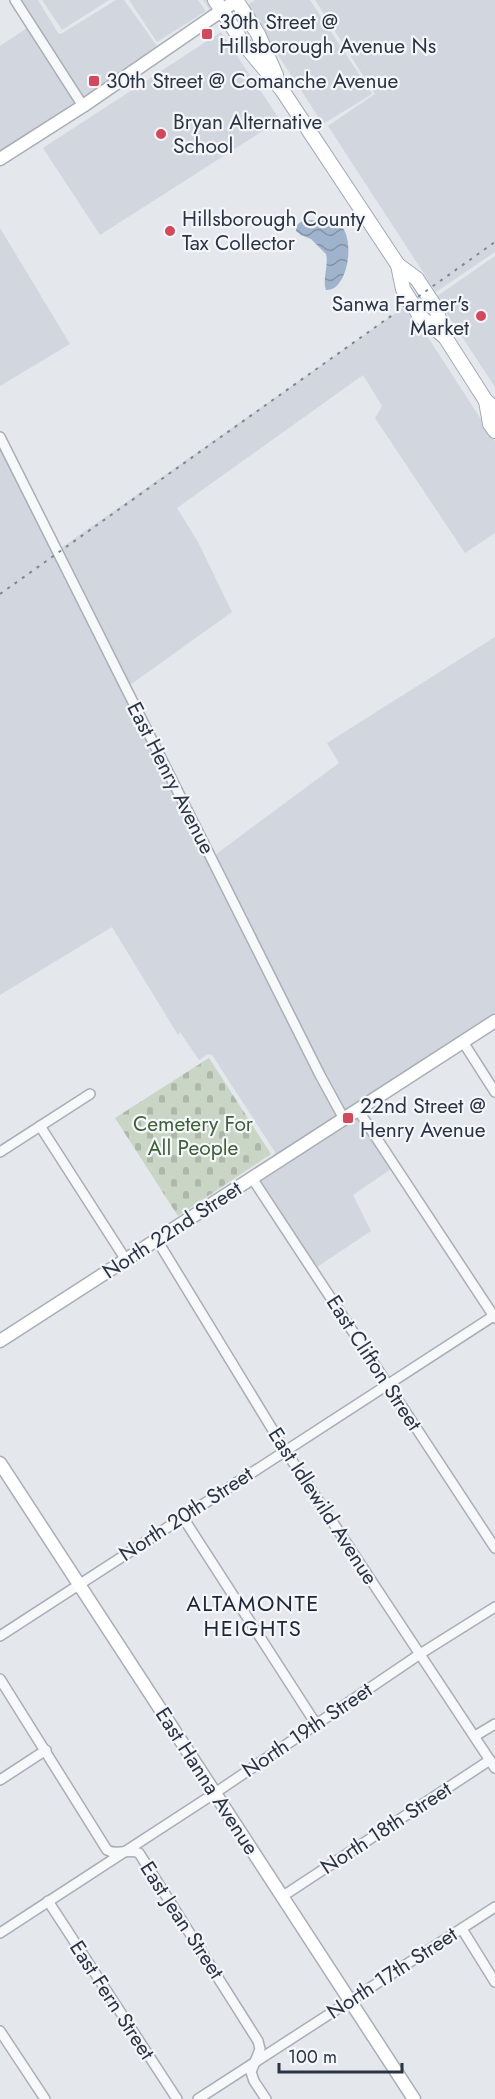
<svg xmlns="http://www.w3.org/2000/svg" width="495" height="2099" font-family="Jost,sans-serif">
<defs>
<pattern id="cemetery-stones" width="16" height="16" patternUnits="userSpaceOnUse" patternTransform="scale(1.5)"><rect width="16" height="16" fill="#c9d6c5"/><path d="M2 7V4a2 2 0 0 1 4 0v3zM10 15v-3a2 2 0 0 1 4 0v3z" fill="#adb8ab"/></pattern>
<pattern id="water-waves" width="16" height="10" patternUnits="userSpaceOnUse" patternTransform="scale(1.5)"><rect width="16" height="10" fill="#9fb4cc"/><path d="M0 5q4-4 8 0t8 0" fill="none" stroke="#8293a7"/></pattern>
</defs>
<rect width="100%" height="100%" fill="#e4e7ec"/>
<g fill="#d2d6de">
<path d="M20,0H38L58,33L61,34L116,0H124L157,46L207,14L209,9L203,0H208L215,11L83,98Z"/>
<path d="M42,0H109L62,30Z"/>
<path d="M129,0H198L206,11L157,42Z"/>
<path d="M255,0H310L372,94L323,124L246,6Z"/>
<path d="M315,0H495V252L436,292L328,126L375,94Z"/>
<path d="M27,28L75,104L0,154V46Z"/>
<path d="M221,32L280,120L100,235L43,148Z"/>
<path d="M0,228L70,344L0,386Z"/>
<path d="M495,256V387L436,297Z"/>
<path d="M407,305L495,441V533L465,553L375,418L382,406L363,375L177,508L198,542L232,612L130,685L61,548Z"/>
<path d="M0,447L315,1078L338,1118L266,1162L274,1156L275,1152L212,1055L208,1054L199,1060L180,1032L178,1035L112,927L0,995Z"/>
<path d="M495,637V1017L346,1113L324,1073L215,855L339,763L327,743Z"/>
<path d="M356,1116L391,1169L353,1195L371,1231L317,1267L260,1181Z"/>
</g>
<path fill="url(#cemetery-stones)" d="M209,1058L271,1154L178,1216L115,1118Z"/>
<path fill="url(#water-waves)" d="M313,220C321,221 331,220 337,223C357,232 349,292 326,290C322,279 329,266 326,254L311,239L301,235L296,231L297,225L302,221Z"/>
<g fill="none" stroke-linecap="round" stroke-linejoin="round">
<g stroke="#a9aeb7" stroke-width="12">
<g id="street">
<path d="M15,0L83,106"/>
<path d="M0,437L320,1075L344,1119"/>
<path d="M463,1042L495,1092"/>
<path d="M358,1110L495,1318"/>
<path d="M40,1126L126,1260"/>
<path d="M0,1152L90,1094"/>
<path d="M252,1178L495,1548"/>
<path d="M157,1240L285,1450L495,1768"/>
<path d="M182,1516L316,1724"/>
<path d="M0,1636L495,1315"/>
<path d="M0,1679L107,1850C117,1856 129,1848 139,1853L258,2041L260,2049L251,2072L254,2081L266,2099"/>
<path d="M475,1736L495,1724"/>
<path d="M0,1780L46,1750"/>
<path d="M283,1896L490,1760"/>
<path d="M48,1901L177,2099"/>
<path d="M462,1929L495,1982"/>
<path d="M0,1933L215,1793L420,1654L495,1607"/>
<path d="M0,2031L45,2099"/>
<path d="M198,2099L495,1907"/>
</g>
</g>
<g stroke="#a9aeb7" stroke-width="15">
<g id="secondary">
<path d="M0,159L83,106L237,0"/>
<path d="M0,1341L495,1021"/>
<path d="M0,1463L414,2099"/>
</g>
</g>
<g stroke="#a3abb8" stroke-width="16">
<g id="primary">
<path d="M215,0L243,43L282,90L398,265L403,289L420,316L445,337L486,401L495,408"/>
<path d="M236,0L258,34L276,75"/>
<path d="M398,265L417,279L436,308L444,336"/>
<path d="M486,401L490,424L495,431"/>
</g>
</g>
<use href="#street" stroke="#f7f8fa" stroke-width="9"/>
<use href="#secondary" stroke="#fff" stroke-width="12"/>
<use href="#primary" stroke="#fff" stroke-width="14"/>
<path stroke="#7d8696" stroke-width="2" stroke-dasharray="3 6" stroke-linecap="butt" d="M0,594L495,242"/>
</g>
<g fill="#d1495b" stroke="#f4f6f9" stroke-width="2">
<rect x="201" y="28" width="12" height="12" rx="3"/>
<rect x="88" y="75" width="12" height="12" rx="3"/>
<circle cx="161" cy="134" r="6"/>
<circle cx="170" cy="231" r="6"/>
<circle cx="481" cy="316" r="6"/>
<rect x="342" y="1112" width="12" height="12" rx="3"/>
</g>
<g text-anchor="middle" stroke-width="4.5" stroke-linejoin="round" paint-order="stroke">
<g font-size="21" fill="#2b3445" stroke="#f4f6f9" text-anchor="start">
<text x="219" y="29">30th Street @<tspan x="219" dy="24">Hillsborough Avenue Ns</tspan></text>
<text x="106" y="88">30th Street @ Comanche Avenue</text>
<text x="173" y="129">Bryan Alternative<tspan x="173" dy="24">School</tspan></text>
<text x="182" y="226">Hillsborough County<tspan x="182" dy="24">Tax Collector</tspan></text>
<text x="469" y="311" text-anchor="end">Sanwa Farmer's<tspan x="469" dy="24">Market</tspan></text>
<text x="360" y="1113">22nd Street @<tspan x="360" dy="24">Henry Avenue</tspan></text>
</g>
<g font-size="21" fill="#2b3445" stroke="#f4f6f9">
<text transform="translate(171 778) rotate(63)" y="7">East Henry Avenue</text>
<text transform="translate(172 1230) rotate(-33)" y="7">North 22nd Street</text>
<text transform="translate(374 1363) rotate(57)" y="7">East Clifton Street</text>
<text transform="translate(323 1506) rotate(57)" y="7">East Idlewild Avenue</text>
<text transform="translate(186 1514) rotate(-33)" y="7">North 20th Street</text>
<text transform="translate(307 1730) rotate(-34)" y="7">North 19th Street</text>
<text transform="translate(207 1781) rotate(57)" y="7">East Hanna Avenue</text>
<text transform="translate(386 1828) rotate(-33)" y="7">North 18th Street</text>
<text transform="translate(182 1920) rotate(57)" y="7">East Jean Street</text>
<text transform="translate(392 1973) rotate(-33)" y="7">North 17th Street</text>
<text transform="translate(112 2000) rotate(57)" y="7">East Fern Street</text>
</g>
<g font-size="21" fill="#3f6138" stroke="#f4f6f9">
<text x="193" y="1131">Cemetery For<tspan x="193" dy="24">All People</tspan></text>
</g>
<g font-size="22" letter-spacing="1.5" fill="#1d2536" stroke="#f4f6f9">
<text x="253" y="1611">ALTAMONTE<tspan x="253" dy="25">HEIGHTS</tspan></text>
</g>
</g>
<path d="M279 2063v9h123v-9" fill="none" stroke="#2b3445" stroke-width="3"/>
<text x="288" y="2063" font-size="18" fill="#2b3445" stroke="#f4f6f9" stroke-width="4.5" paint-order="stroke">100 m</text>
</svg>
